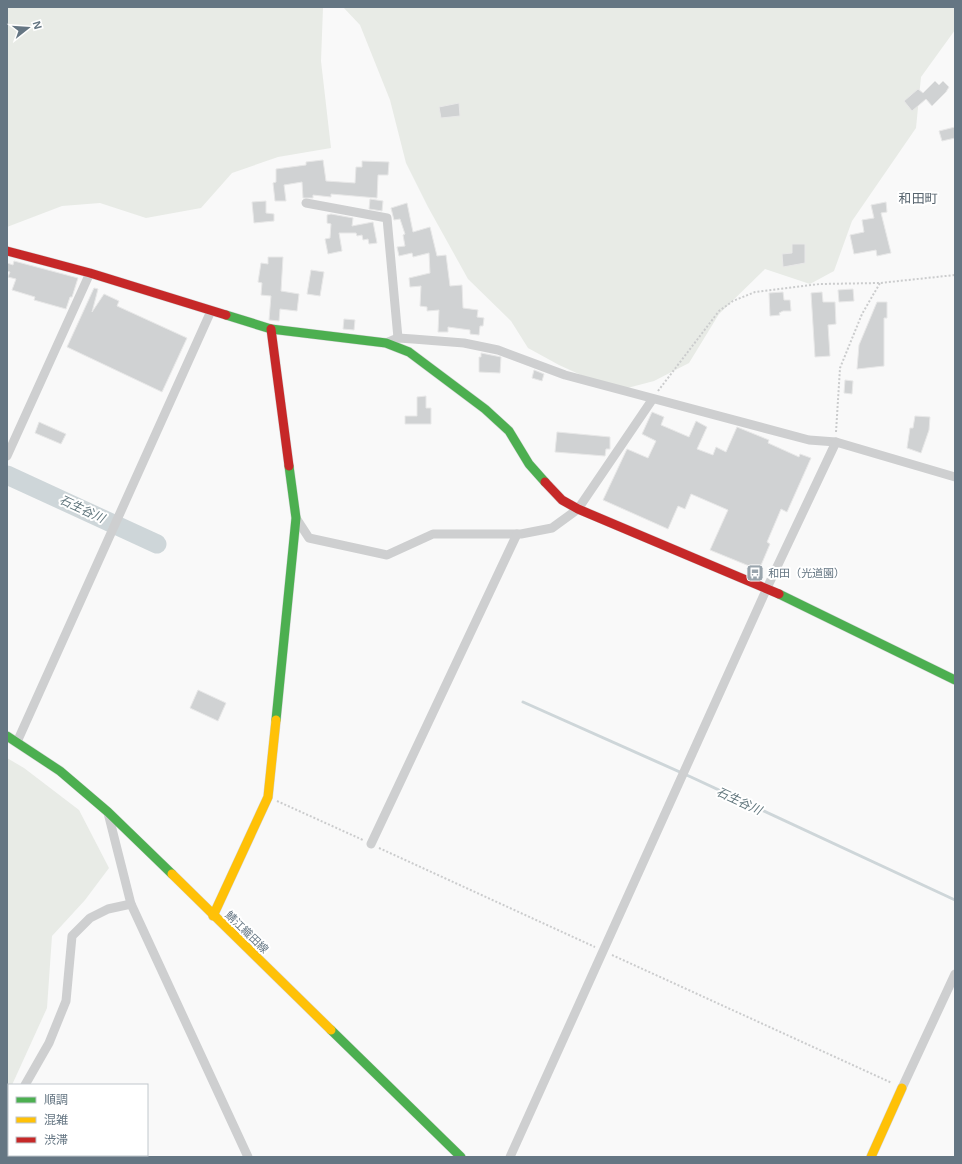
<svg xmlns="http://www.w3.org/2000/svg" width="962" height="1164" font-family="Arial,'Noto Sans JP',sans-serif">
<rect width="100%" height="100%" fill="#f9f9f9"/>
<g fill="#e8ebe6">
<path d="M7,7H328L323,8L321,61L331,148L278,157L232,173L201,208L146,218L100,203L62,206L7,227Z"/>
<path d="M343,7H955V30L921,77L916,128L852,221L834,271L810,284L765,269L719,314L689,363L654,381L616,391L559,365L528,348L511,321L468,279L428,207L406,163L390,100L360,25Z"/>
<path d="M7,758L24,768L79,810L109,868L85,900L52,936L47,1008L12,1085H9V1088L7,1089Z"/>
</g>
<g fill="none" stroke-linecap="round" stroke-linejoin="round">
<path stroke="#ced6d9" stroke-width="3" d="M523,702L691,777L955,900"/>
<path stroke="#ced6d9" stroke-width="19" d="M7,475L157,544"/>
</g>
<g fill="#d0d2d3" stroke="#e8e8e8">
<path d="M935,81L939,85L943,81L949,87L946,92L932,106L926,99L912,111L904,101L918,89L923,93Z"/>
<path d="M459,103L460,116L441,118L439,107Z"/>
<path d="M955,127V138L942,141L939,131Z"/>
<path d="M323,160L326,181L355,183L356,167H362V161L389,162L388,175H378L377,198L331,194V197L313,195V198H303L302,182L284,185L286,201H275L273,183L276,182V169L306,165V162Z"/>
<path d="M370,199L383,201L382,211L369,209Z"/>
<path d="M266,201V213L274,214V221L254,223L252,202Z"/>
<path d="M886,202L887,212L881,213L891,253L877,256L876,250L854,254L850,235L864,232L862,220L874,218L871,205Z"/>
<path d="M407,203L413,232L430,227L437,256L446,255L450,286L462,285L463,308L478,310L477,317L484,318L483,326H480L479,335L470,334V330L448,327V332H438L439,310L427,311V307L420,306L421,286L410,287L409,278L430,273L429,253L413,257L412,253L399,256L397,247L405,246L403,235L405,234L400,219L394,220L391,208Z"/>
<path d="M331,214L353,218L352,226L373,222L377,243L369,244L368,239L363,240L362,235L357,236L356,233H339L342,251L328,254L325,239L330,238L331,224L327,223V215Z"/>
<path d="M792,244H805V263L783,267L782,254L792,253Z"/>
<path d="M268,257H283L281,291L299,294L297,311L280,309L279,321L269,320L271,296L261,295L262,283L258,282L261,263L268,264Z"/>
<path d="M14,261L78,278L72,297H70L66,309L34,300L35,297L12,290L16,279L8,277L10,272L7,271V263L13,265Z"/>
<path d="M311,270L324,272L320,296L307,294Z"/>
<path d="M94,288L98,289L92,312L104,294L119,301L117,306L187,338L162,392L67,347Z"/>
<path d="M853,289L854,301L839,302L838,290Z"/>
<path d="M783,292L784,300H790L791,311H783L779,313L780,315L770,316L769,293Z"/>
<path d="M822,292L823,302H835L836,324L828,325L830,356L815,357L811,293Z"/>
<path d="M877,302H887V318H884V366L857,369L859,345Z"/>
<path d="M344,319L355,320L354,330L343,329Z"/>
<path d="M481,353L501,357L500,373L479,372V357H481Z"/>
<path d="M534,370L544,374L542,381L532,378Z"/>
<path d="M845,380L853,381L852,394L844,393Z"/>
<path d="M426,396V408H431V424H405V416H417V397Z"/>
<path d="M652,412L664,417L661,425L689,437L696,421L707,427L697,449L713,455L716,447L726,452L737,427L769,440L768,443L799,457L800,454L811,458L787,512L781,509L767,542L770,544L759,570L710,550L728,510L691,494L685,509L678,506L668,529L603,500L627,449L648,458L656,441L642,434Z"/>
<path d="M915,416L930,417L929,430L921,453L907,448L910,428H913Z"/>
<path d="M39,422L66,434L61,444L35,433Z"/>
<path d="M557,432L610,437V449H606L605,456L555,452Z"/>
<path d="M198,690L226,703L218,721L190,708Z"/>
</g>
<g fill="none" stroke-linecap="round" stroke-linejoin="round">
<g stroke="#d5d6d7" stroke-width="10">
<g id="fast">
<path d="M226,315L271,329L386,343L409,352L485,409L509,431L529,464L545,482"/>
<path d="M779,594L955,680"/>
<path d="M276,720L296,518L289,466"/>
<path d="M7,736L60,771L108,812L172,874"/>
<path d="M331,1030L461,1157"/>
</g>
</g>
<g stroke="#d5d6d7" stroke-width="10">
<g id="slow">
<path d="M172,874L331,1030"/>
<path d="M213,916L268,797L276,720"/>
<path d="M871,1157L902,1088"/>
</g>
</g>
<g stroke="#d5d6d7" stroke-width="10">
<g id="jam">
<path d="M7,251L90,273L226,315"/>
<path d="M271,329L289,466"/>
<path d="M545,482L562,500L578,509L779,594"/>
</g>
</g>
<g stroke="#cbcccd" stroke-width="2" stroke-dasharray="2 2" stroke-linecap="butt">
<path d="M658,391L719,311L733,301L755,292L820,284L880,283L955,275"/>
<path d="M836,432L840,368L862,314L880,283"/>
<path d="M277,801L363,840"/>
<path d="M379,848L595,947"/>
<path d="M612,955L892,1083"/>
</g>
<g stroke="#cecfd0" stroke-width="9">
<path d="M306,203L387,218L398,338"/>
<path d="M386,343L398,338L413,339L464,343L498,350L565,375L809,440L836,442L955,477"/>
<path d="M7,456L90,273"/>
<path d="M296,518L309,538L387,555L433,534H521L552,528L578,509L652,400"/>
<path d="M17,742L211,311"/>
<path d="M108,813L131,904L248,1157"/>
<path d="M371,844L517,534"/>
<path d="M25,1085L49,1043L66,1001L72,936L90,918L108,909L131,904"/>
<path d="M902,1088L955,974"/>
<path d="M7,1118L9,1122"/>
<path d="M24,1155L25,1157"/>
<path d="M510,1157L767,588L836,442"/>
</g>
<use href="#fast" stroke="#4caf50" stroke-width="9"/>
<use href="#slow" stroke="#ffc107" stroke-width="9"/>
<use href="#jam" stroke="#c62828" stroke-width="9"/>
</g>
<defs>
<g id="bus-square" transform="scale(0.9)"><rect x="-9" y="-9" width="18" height="18" rx="4" fill="#99a4ac" stroke="#fff"/><path d="M-5-6H5V4H4V6H2V4H-2V6H-4V4H-5ZM-3.5-4V0h7V-4ZM-3.5 1.2v1.5H-2V1.2ZM2 1.2v1.5H3.5V1.2Z" fill="#fff"/></g>
</defs>
<g fill-rule="evenodd">
<use href="#bus-square" x="755" y="573"/>
</g>
<g text-anchor="middle" stroke-width="4" stroke-linejoin="round" paint-order="stroke">
<g font-size="11" fill="#657683" stroke="#fff" text-anchor="start">
<text x="768" y="577">和田（光道園）</text>
</g>
<g font-size="11" fill="#657683" stroke="#fff">
<text transform="translate(247 932) rotate(44)" y="4">鯖江織田線</text>
</g>
<g font-size="12" font-style="italic" fill="#60757c" stroke="#fff">
<text transform="translate(82 509) rotate(25)" y="4">石生谷川</text>
<text transform="translate(739 801) rotate(25)" y="4">石生谷川</text>
</g>
<g font-size="13" fill="#57646e" stroke="#fff">
<text x="918" y="203">和田町</text>
</g>
</g>
<rect width="962" height="1164" fill="none" stroke="#657683" stroke-width="16"/>
<rect x="8" y="1084" width="140" height="72" fill="#ffffff" stroke="#c1c8cd"/>
<rect x="16" y="1097" width="20" height="6" fill="#4caf50" stroke="#c1c8cd"/>
<text x="44" y="1104" font-size="12" fill="#657683">順調</text>
<rect x="16" y="1117" width="20" height="6" fill="#ffc107" stroke="#c1c8cd"/>
<text x="44" y="1124" font-size="12" fill="#657683">混雑</text>
<rect x="16" y="1137" width="20" height="6" fill="#c62828" stroke="#c1c8cd"/>
<text x="44" y="1144" font-size="12" fill="#657683">渋滞</text>
<g transform="translate(28 28) rotate(73)" stroke="#ffffff" stroke-width="3" paint-order="stroke">
<path d="M0-3L7 15L0 10L-7 15Z" fill="#657683"/>
<text y="-6" font-size="11" font-weight="bold" text-anchor="middle" fill="#657683">N</text>
</g>
</svg>
